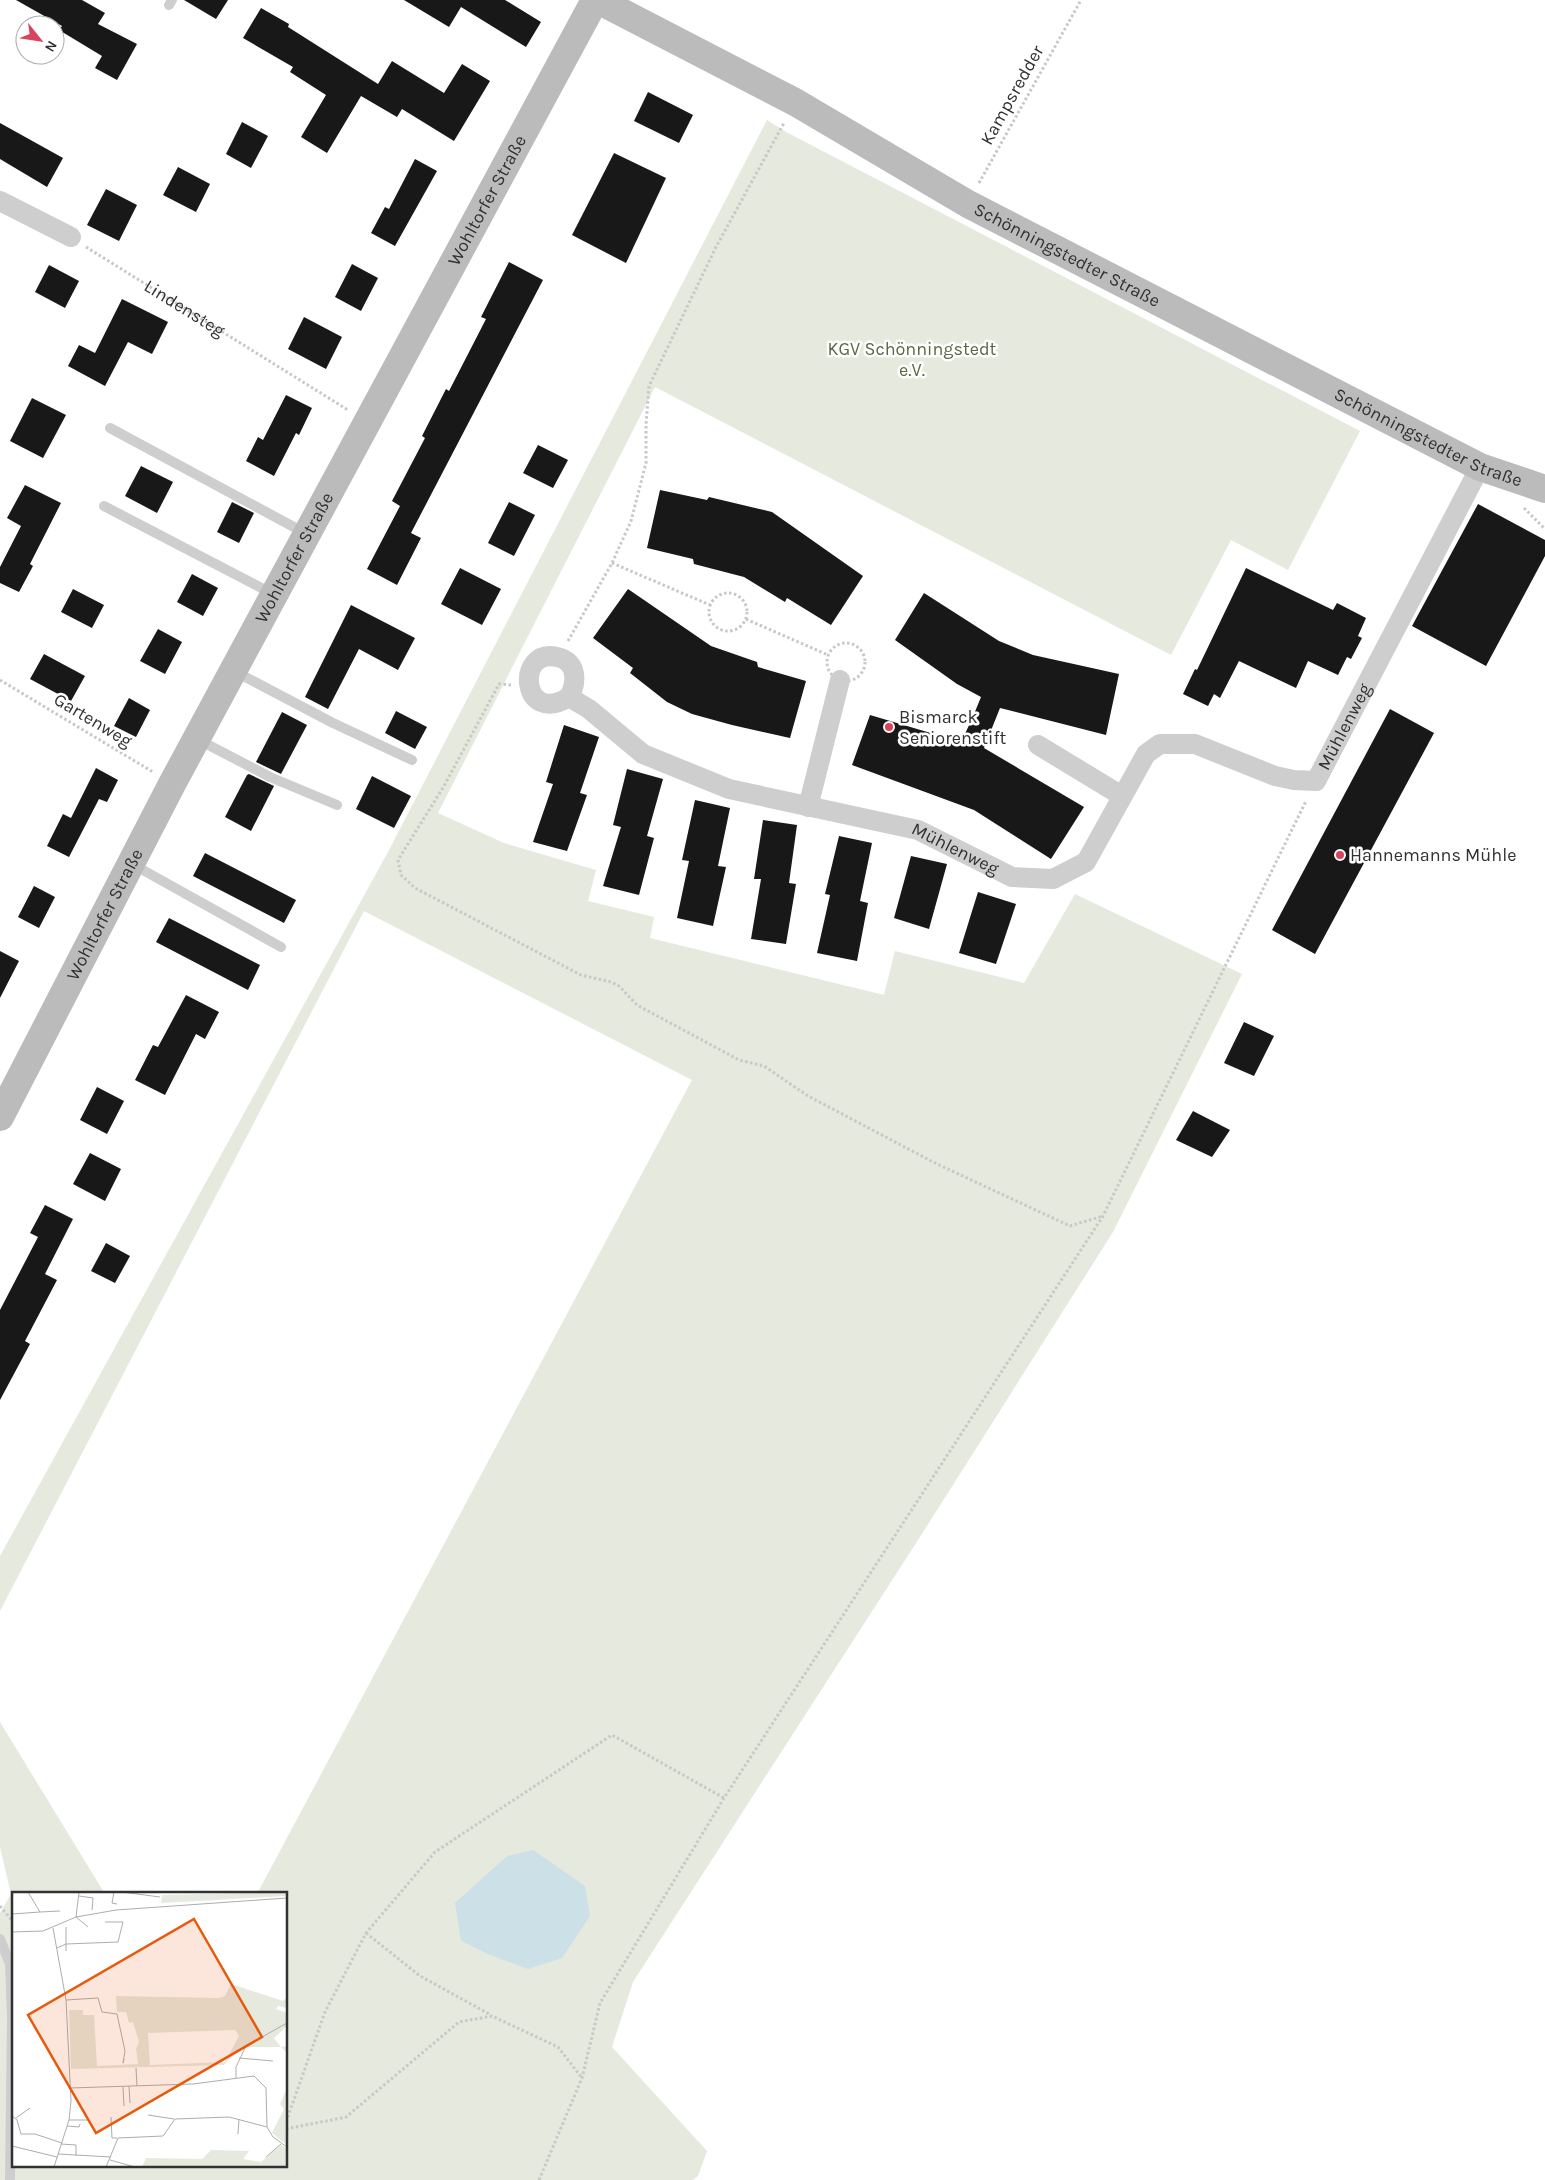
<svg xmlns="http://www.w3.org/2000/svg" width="1545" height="2180" font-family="Karla,sans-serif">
<rect width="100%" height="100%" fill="#fff"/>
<path fill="#e5e9de" d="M767,120L788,133L1360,431L1288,570L1231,540L1171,655L655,387L438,813L504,843L596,870L588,901L654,917L650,938L884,995L895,951L1024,983L1075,894L1242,974L1113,1232L927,1526L633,1982L612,2047L707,2151L698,2176L693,2180H0V1913L11,1894L0,1847V1722L105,1894H14V2166H286V1894H257L692,1080L364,911L0,1611V1556L388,852Z"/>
<path fill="#cce0e8" d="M533,1850L585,1886L590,1916L562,1958L528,1969L488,1954L461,1941L455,1903L507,1856Z"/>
<g fill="#181818">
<path d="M16,0H82L105,13L98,24L137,44L117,80L95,68L102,56L59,30L62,26Z"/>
<path d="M184,0H228L216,19Z"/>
<path d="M404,0H505L541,22L526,47L461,7L449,27Z"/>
<path d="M261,8L289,24L288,27L378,84L392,61L444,93L462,64L490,81L454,141L402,109L397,117L361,96L327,153L301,137L326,95L290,72L293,67L243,38Z"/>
<path d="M648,92L693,115L679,143L634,121Z"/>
<path d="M242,122L268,136L251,168L226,154Z"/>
<path d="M0,123L63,158L47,187L0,159Z"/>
<path d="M614,153L666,178L626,263L572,235Z"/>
<path d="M415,159L437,171L395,246L371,233L385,207L389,209Z"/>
<path d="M178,167L210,184L196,212L163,195Z"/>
<path d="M106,189L137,205L119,241L87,225Z"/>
<path d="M509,262L543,280L411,533L421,538L397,585L367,569L400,506L392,501L425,438L422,436L446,389L449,391L486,319L481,317Z"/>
<path d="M352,264L378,278L361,311L335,297Z"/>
<path d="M49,265L79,281L65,308L35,292Z"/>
<path d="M122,299L168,322L152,354L128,342L105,386L68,366L79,345L95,353Z"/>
<path d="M304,317L342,337L326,369L288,349Z"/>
<path d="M286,395L312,408L299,435L296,433L274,476L246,461L258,437L263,440Z"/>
<path d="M32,398L66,415L43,458L10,441Z"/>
<path d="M538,445L568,460L553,488L523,473Z"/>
<path d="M141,466L173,482L157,513L125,496Z"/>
<path d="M25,485L61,503L30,564L33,566L19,592L0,583V567L21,526L7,518Z"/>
<path d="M660,490L707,500L709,497L772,512L863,576L831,625L787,598L785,602L744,577L694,564L693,559L647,548Z"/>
<path d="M232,502L254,513L239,543L217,532Z"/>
<path d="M509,502L535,515L514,556L488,543Z"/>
<path d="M1478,504L1545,540V556L1486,666L1412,626Z"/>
<path d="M460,568L501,589L482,625L441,604Z"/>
<path d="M1246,568L1333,610L1337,603L1366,618L1358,636L1362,638L1351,659L1347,657L1338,675L1308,661L1296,688L1239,661L1220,698L1214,694L1208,706L1183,694L1195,669L1197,670Z"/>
<path d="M192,574L218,588L203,616L177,602Z"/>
<path d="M73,589L104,605L92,628L61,612Z"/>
<path d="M628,589L711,646L757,662L758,667L806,681L790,738L732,725L692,714L667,702L630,673L633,668L593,638Z"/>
<path d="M924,593L999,641L1033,655L1119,674L1106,735L1000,708L984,748L1084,807L1051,859L974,810L852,765L870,715L961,742L972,719L981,697L957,684L895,640Z"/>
<path d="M351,605L415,638L398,670L359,649L328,709L305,697Z"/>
<path d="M158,629L182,642L165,674L140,661Z"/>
<path d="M44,654L85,676L71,701L30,679Z"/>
<path d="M129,698L150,710L136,737L114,726Z"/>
<path d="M1390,709L1434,733L1315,954L1272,930Z"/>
<path d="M396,711L427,727L415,749L385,733Z"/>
<path d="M282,712L307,725L281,774L256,762Z"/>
<path d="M564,725L599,737L580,793L587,795L567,851L533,842L553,784L546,782Z"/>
<path d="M96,768L118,780L107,802L99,799L69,857L47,846L63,814L71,818Z"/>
<path d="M627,769L663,779L647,836L654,838L639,895L603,886L621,827L613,825Z"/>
<path d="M249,774L274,786L251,831L225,817L247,775Z"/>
<path d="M372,776L411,796L394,828L356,809Z"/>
<path d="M695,800L730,808L718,866L726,867L713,926L677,918L689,861L682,860Z"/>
<path d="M763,820L797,825L789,883L796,884L786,944L751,939L761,879H754Z"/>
<path d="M839,836L872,843L860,901L868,903L857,961L817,953L830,895L825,894Z"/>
<path d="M205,853L296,900L284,923L193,876Z"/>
<path d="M911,856L947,864L929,929L894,918Z"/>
<path d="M34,886L55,897L39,928L18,917Z"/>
<path d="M978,892L1016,904L996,964L959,953Z"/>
<path d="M169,918L260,965L248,990L156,942Z"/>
<path d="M0,951L19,961L0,998Z"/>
<path d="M186,995L219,1012L205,1039L196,1034L165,1095L135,1080L153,1045L158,1047Z"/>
<path d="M1244,1022L1274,1036L1254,1076L1224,1063Z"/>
<path d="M97,1087L124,1101L107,1134L80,1120Z"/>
<path d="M1193,1111L1230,1130L1212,1157L1176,1140Z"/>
<path d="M90,1153L121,1169L105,1201L73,1184Z"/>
<path d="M45,1205L73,1219L45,1274L57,1280L25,1341L30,1344L0,1400V1310L38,1237L30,1233Z"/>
<path d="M106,1243L130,1256L115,1283L91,1271Z"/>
</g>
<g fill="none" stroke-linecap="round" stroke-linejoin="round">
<g stroke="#c8c8c8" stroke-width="3" stroke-dasharray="2.5 2.5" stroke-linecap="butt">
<path d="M979,183L1081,0"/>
<path id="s1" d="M86,247L348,410"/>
<path d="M1524,508L1545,529"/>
<path d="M612,563L710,605"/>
<circle cx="728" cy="612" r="19"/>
<path d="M746,619L828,655"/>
<path d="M568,641L612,563L631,521L646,463V425L649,386L716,247L784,123"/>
<circle cx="846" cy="662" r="19"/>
<path d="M0,680L153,772"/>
<path d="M511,685L499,684L444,786L398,860L401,875L415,888L581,975L611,982L619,986L637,1005L739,1060L764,1066L808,1096L937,1164L1070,1226L1103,1216"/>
<path d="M0,1906L14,1923"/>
<path d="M366,1933L420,1976L491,2015"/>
<path d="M286,2122L325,2012L366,1933L435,1852L612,1735L724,1798"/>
<path d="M286,2129L346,2117L459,2022L492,2016L558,2047L582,2078"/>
<path d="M539,2180L582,2078L600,2003L724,1798L1103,1216L1306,801"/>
</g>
<g stroke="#cecece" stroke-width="10">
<path d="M169,5L172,0"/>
<path d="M110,428L305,533"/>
<path d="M104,506L273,594"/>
<path d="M234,671L333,723L412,760"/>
<path d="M197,739L270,777L337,805"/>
<path d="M132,864L281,947"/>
<path d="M0,1939L10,1964L12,2017L10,2180"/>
</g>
<g stroke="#cecece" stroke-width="20">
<path d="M0,201L71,237"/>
<path id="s2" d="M569,697C521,727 515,647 557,657C578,661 577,683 569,697L589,709L643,754L729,789L918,830L1012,877L1053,879L1086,862L1146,754L1160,744H1195L1275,776L1294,780L1316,781L1480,467"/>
<path d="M1038,745L1122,796"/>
<path d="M808,807L840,680"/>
</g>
<g stroke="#bbb" stroke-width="28">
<path id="s3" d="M598,0L795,102L968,204L1480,467L1545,489"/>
<path id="s4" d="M0,1117L172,784L595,0"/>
</g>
</g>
<g fill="#d8445e" stroke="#fff" stroke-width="2">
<circle cx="889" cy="727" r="5"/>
<circle cx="1340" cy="855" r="5"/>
</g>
<g text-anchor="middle" stroke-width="5" stroke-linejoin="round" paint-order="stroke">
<g font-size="18" fill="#313131" stroke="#fff">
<text transform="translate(1012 95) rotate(-61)" y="6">Kampsredder</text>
<text dy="6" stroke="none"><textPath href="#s4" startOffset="1038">Wohltorfer Straße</textPath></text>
<text dy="6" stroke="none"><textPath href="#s3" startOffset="534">Schönningstedter Straße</textPath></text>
<text dy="6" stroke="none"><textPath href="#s1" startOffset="116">Lindensteg</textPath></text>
<text dy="6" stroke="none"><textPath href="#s3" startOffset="939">Schönningstedter Straße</textPath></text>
<text dy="6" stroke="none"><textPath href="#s4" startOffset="632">Wohltorfer Straße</textPath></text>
<text transform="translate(93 720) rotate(31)" y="6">Gartenweg</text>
<text dy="6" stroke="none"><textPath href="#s2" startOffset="1076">Mühlenweg</textPath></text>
<text dy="6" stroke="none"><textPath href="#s2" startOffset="570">Mühlenweg</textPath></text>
<text dy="6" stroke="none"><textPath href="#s4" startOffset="228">Wohltorfer Straße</textPath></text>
</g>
<g font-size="18" fill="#586a41" stroke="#fff">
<text x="912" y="355">KGV Schönningstedt<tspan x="912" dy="21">e.V.</tspan></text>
</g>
<g font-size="18" fill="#313131" stroke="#fff" text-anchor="start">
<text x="899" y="723">Bismarck<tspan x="899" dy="21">Seniorenstift</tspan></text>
<text x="1350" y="861">Hannemanns Mühle</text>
</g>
</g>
<g transform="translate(12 1892)">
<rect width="275" height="275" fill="#fff"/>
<path d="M275,0V4L149,11L150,3ZM219,92L271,109L275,105V116L266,114L264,117L275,121V134L262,146L269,155L275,154V161L269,155H237L228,157L212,173L59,177L57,118H71V123H82L85,174L126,172L124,157L127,150L121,130L117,131L114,120H105L104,104L207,106L213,104ZM223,138L227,144L213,170L138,173L136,141ZM275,196V253L260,241L272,217L268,212ZM269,253L275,256V275H130L134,266L190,267L199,258L237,259L231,267L249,270Z" fill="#e5e9de" fill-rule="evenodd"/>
<path fill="none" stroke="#adadad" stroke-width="1" d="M67,0L64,25L76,35M102,0L100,11L105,12M110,0L148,5M67,4L81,6L80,18M28,20L48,19M0,22L28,20L16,0M41,36L54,108L59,209L57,228L42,275M0,40L31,39L64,25L104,18L275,6M45,56L54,52V35M54,59V52L106,50L111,30H93M54,108L86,106L90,120L105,122L113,159L111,171L112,167M227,166L261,169M124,176L125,194M224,186V175L234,154L275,131M117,194L118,211M111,195L112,214M58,196L181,192L242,184L254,196L255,235L261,245L275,255M136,223L162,227M0,224L5,228L9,242H23L50,251M99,225L100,246H105M4,226L18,216M57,228H77M55,234L67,235L68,232M226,242L227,227M49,252L64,253V264M0,254L45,265M46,262L99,265M254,265L269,252M98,268L123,275M94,275L106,246L151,244L163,227L217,225L255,235"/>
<path fill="#e8590c" fill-opacity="0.15" stroke="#e8590c" stroke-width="2.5" d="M182,27L250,145L84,241L16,123Z"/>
<rect width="275" height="275" fill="none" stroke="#313131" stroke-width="2.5"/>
</g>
<g transform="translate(40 40) rotate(120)"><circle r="24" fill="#ffffff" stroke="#adadad"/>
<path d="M0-4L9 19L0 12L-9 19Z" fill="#d8445e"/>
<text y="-8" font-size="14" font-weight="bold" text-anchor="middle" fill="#313131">N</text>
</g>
</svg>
